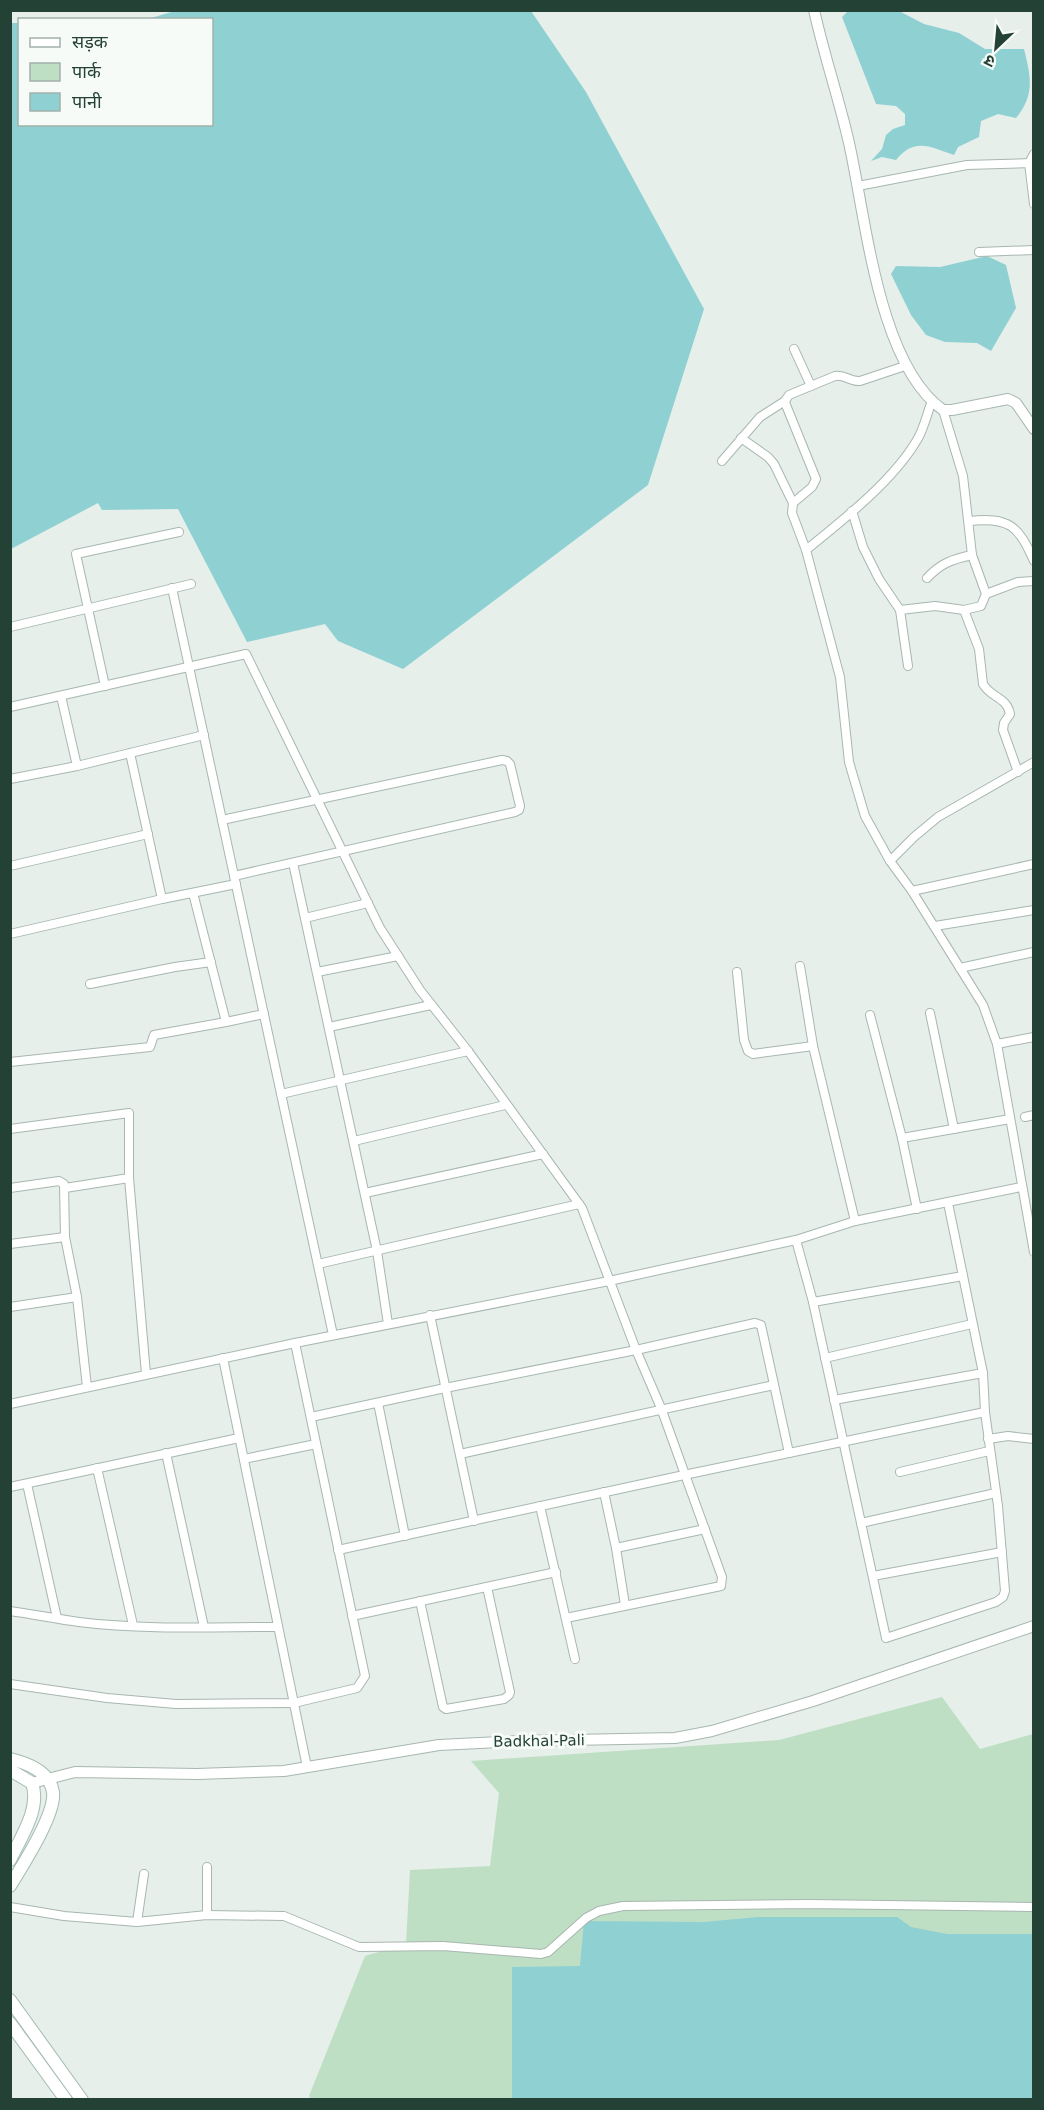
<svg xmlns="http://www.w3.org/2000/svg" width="1044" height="2110" font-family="'DejaVu Sans','Noto Sans Devanagari',sans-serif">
<rect width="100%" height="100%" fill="#e6efea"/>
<path fill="#bfdfc4" d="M942,1697L980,1749L1033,1734V2099L312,2100L309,2096L365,1956L406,1944L410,1870L490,1866L499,1793L471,1761L779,1740Z"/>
<g fill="#8fd0d3">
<path d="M178,10L531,11L586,92L704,309L648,485L403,669L338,641L325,624L247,642L178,509L102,510L98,503L11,549V23H19L20,124H212V20L148,19Z"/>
<path d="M848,11H899L924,24L959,33L985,49H1024C1031,77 1035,95 1016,118L998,114L981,121L979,137L958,147L954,155C930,147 915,137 896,160L882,157L871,161L882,149L886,135L893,129L905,125V114L896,106L876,104L842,17Z"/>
<path d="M987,256L1006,265L1016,308L991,351L977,343L945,342L926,335L911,315L891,274L896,266L940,267Z"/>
<path d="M758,1917H897L911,1927L947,1934H1033V2099L512,2100V1967L580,1966L584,1921L704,1922Z"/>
</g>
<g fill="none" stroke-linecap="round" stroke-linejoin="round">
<g stroke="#a8b7b0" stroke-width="10">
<g id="minor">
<path d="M1034,154L1029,163L1034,204"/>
<path d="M858,186L967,165L1034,163"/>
<path d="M979,252L1034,250"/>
<path d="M794,349L811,386"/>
<path d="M905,366L860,381C850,382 845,374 835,376L789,395L785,401L786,405L816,479L812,487L793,503L792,513L806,550L840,677L849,762L865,816L890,861L912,891L983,1005L997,1044L1034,1252"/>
<path d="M741,438L768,457L774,464L793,503"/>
<path d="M722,461L760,417L785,401"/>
<path d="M852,511L863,547L879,579L900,610L908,666"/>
<path d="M969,521C1009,517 1018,525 1034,561"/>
<path d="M806,550C843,520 893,481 917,440C924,429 927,413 932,401"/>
<path d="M927,578C941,563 953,559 972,555"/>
<path d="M172,588L333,1335"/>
<path d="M986,594L1018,582L1034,581"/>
<path d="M900,610L935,606L964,610L981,606L986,594L972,555L963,476L943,410"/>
<path d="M964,610L979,649L983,684C991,698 1007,697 1010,714L1004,723L1003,730L1018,772"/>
<path d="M10,627L191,584"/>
<path d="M105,686L76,554L179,532"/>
<path d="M61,696L77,766"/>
<path d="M10,707L246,654L380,928L420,990L468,1051L582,1208L636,1350L661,1408L722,1577L721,1586L566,1618"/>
<path d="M130,753L162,899"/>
<path d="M10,779L77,766L204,735"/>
<path d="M222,820L502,760L507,761L510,764L520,806L519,810L515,812L234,876"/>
<path d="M890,861L914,837L938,817L1034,762"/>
<path d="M293,863L377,1251L388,1324"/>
<path d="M10,866L148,834"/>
<path d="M912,891L1034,864"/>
<path d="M193,893L226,1022L264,1014"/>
<path d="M305,918L368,903"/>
<path d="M935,926L1034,910"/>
<path d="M10,934L162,899L236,884"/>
<path d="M800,966L813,1046L855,1221"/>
<path d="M960,968L1034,952"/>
<path d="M317,972L398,956"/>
<path d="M737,972L744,1040L748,1051L753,1054L813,1046"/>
<path d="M90,984L175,967L211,962"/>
<path d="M930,1013L954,1129"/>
<path d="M870,1015L902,1138L917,1209"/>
<path d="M329,1027L431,1005"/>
<path d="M997,1044L1034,1037"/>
<path d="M10,1062L150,1047L154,1035L226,1022"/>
<path d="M281,1094L468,1051"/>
<path d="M1025,1117L1034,1115"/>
<path d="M10,1129L129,1113V1178L65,1188"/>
<path d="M902,1138L1010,1119"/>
<path d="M354,1141L505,1105"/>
<path d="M129,1178L146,1374"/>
<path d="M10,1188L59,1181L64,1184L65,1237L77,1297L87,1387"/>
<path d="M365,1193L543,1154"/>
<path d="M796,1240L813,1302L886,1638L996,1602L1003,1597L1005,1591L998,1506L985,1412L983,1373L948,1203"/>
<path d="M10,1244L65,1237"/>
<path d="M318,1264L579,1204"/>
<path d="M813,1302L963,1276"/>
<path d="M10,1307L77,1297"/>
<path d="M430,1315L474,1521"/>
<path d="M223,1358L307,1767"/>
<path d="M825,1358L972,1324"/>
<path d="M834,1400L983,1373"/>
<path d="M378,1403L405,1536"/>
<path d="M10,1404L295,1343L609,1281L796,1240L855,1221L1021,1187"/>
<path d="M311,1417L445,1388L636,1350L755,1323L761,1325L789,1453"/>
<path d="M988,1439L1008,1436L1034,1439"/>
<path d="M166,1453L204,1627"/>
<path d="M460,1454L774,1385"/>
<path d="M244,1459L316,1444"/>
<path d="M97,1468L133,1625"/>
<path d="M900,1472L989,1451"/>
<path d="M27,1484L57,1618"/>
<path d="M10,1487L239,1438"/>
<path d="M604,1492L616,1548L625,1605"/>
<path d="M540,1506L575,1659"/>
<path d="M861,1523L996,1493"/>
<path d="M616,1548L705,1529"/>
<path d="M338,1550L684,1475L985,1412"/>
<path d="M873,1576L1002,1552"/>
<path d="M420,1601L443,1707L446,1709L504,1699L509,1695L510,1692L487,1587"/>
<path d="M10,1611C33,1614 56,1619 79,1622C145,1630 212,1627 278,1627"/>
<path d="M352,1616L556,1572"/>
<path d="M10,1684L107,1698L176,1704L294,1703L357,1688L365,1676L295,1343"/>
<path d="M207,1867V1915"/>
<path d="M10,1907L64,1916L137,1922L207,1915L284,1916L359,1947L443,1946L541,1954L548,1952L586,1918L599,1911L623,1906L809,1904L1034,1907"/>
<path d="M137,1922L144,1874"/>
</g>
</g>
<g stroke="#a8b7b0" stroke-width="12">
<g id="tertiary">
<path d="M814,10C824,55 839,99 849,143C866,218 878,364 943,410H952L1008,399L1016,403L1034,429"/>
<path d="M32,1783L75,1772L197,1774L284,1771L439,1745L518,1741L675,1738L712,1731L813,1701L1034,1626"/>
</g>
</g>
<g stroke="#a4bbb0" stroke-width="14">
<g id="secondary">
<path d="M10,1759C27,1763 50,1772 53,1792C56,1814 22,1866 10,1886"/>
<path d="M10,1770L32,1783C41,1808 21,1837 10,1860"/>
<path d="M10,2000L82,2100"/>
<path d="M10,2023L66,2100"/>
</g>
</g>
<use href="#minor" stroke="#fff" stroke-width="8"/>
<use href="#tertiary" stroke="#fff" stroke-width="10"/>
<use href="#secondary" stroke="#fff" stroke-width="12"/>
</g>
<g text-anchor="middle" stroke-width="6" stroke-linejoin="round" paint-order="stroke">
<g font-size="15" fill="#244136" stroke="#f7fbf8">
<text transform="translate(539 1741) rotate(-1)" y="5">Badkhal-Pali</text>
</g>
</g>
<rect width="1044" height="2110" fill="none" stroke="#244136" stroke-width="24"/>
<rect x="18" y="18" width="195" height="108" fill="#f7fbf8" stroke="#a3b1aa" stroke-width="1.5"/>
<rect x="30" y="38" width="30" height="9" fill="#ffffff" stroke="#a3b1aa" stroke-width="1.5"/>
<text x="72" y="48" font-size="18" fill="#244136">सड़क</text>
<rect x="30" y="63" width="30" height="18" fill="#bfdfc4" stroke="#a3b1aa" stroke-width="1.5"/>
<text x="72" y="78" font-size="18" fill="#244136">पार्क</text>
<rect x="30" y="93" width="30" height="18" fill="#8fd0d3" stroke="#a3b1aa" stroke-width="1.5"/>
<text x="72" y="108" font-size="18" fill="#244136">पानी</text>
<g transform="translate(996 48) rotate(206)" stroke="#f7fbf8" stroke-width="4.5" paint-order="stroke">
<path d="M0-4.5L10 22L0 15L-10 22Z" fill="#244136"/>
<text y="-9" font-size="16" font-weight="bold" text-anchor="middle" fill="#244136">उ</text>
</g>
</svg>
